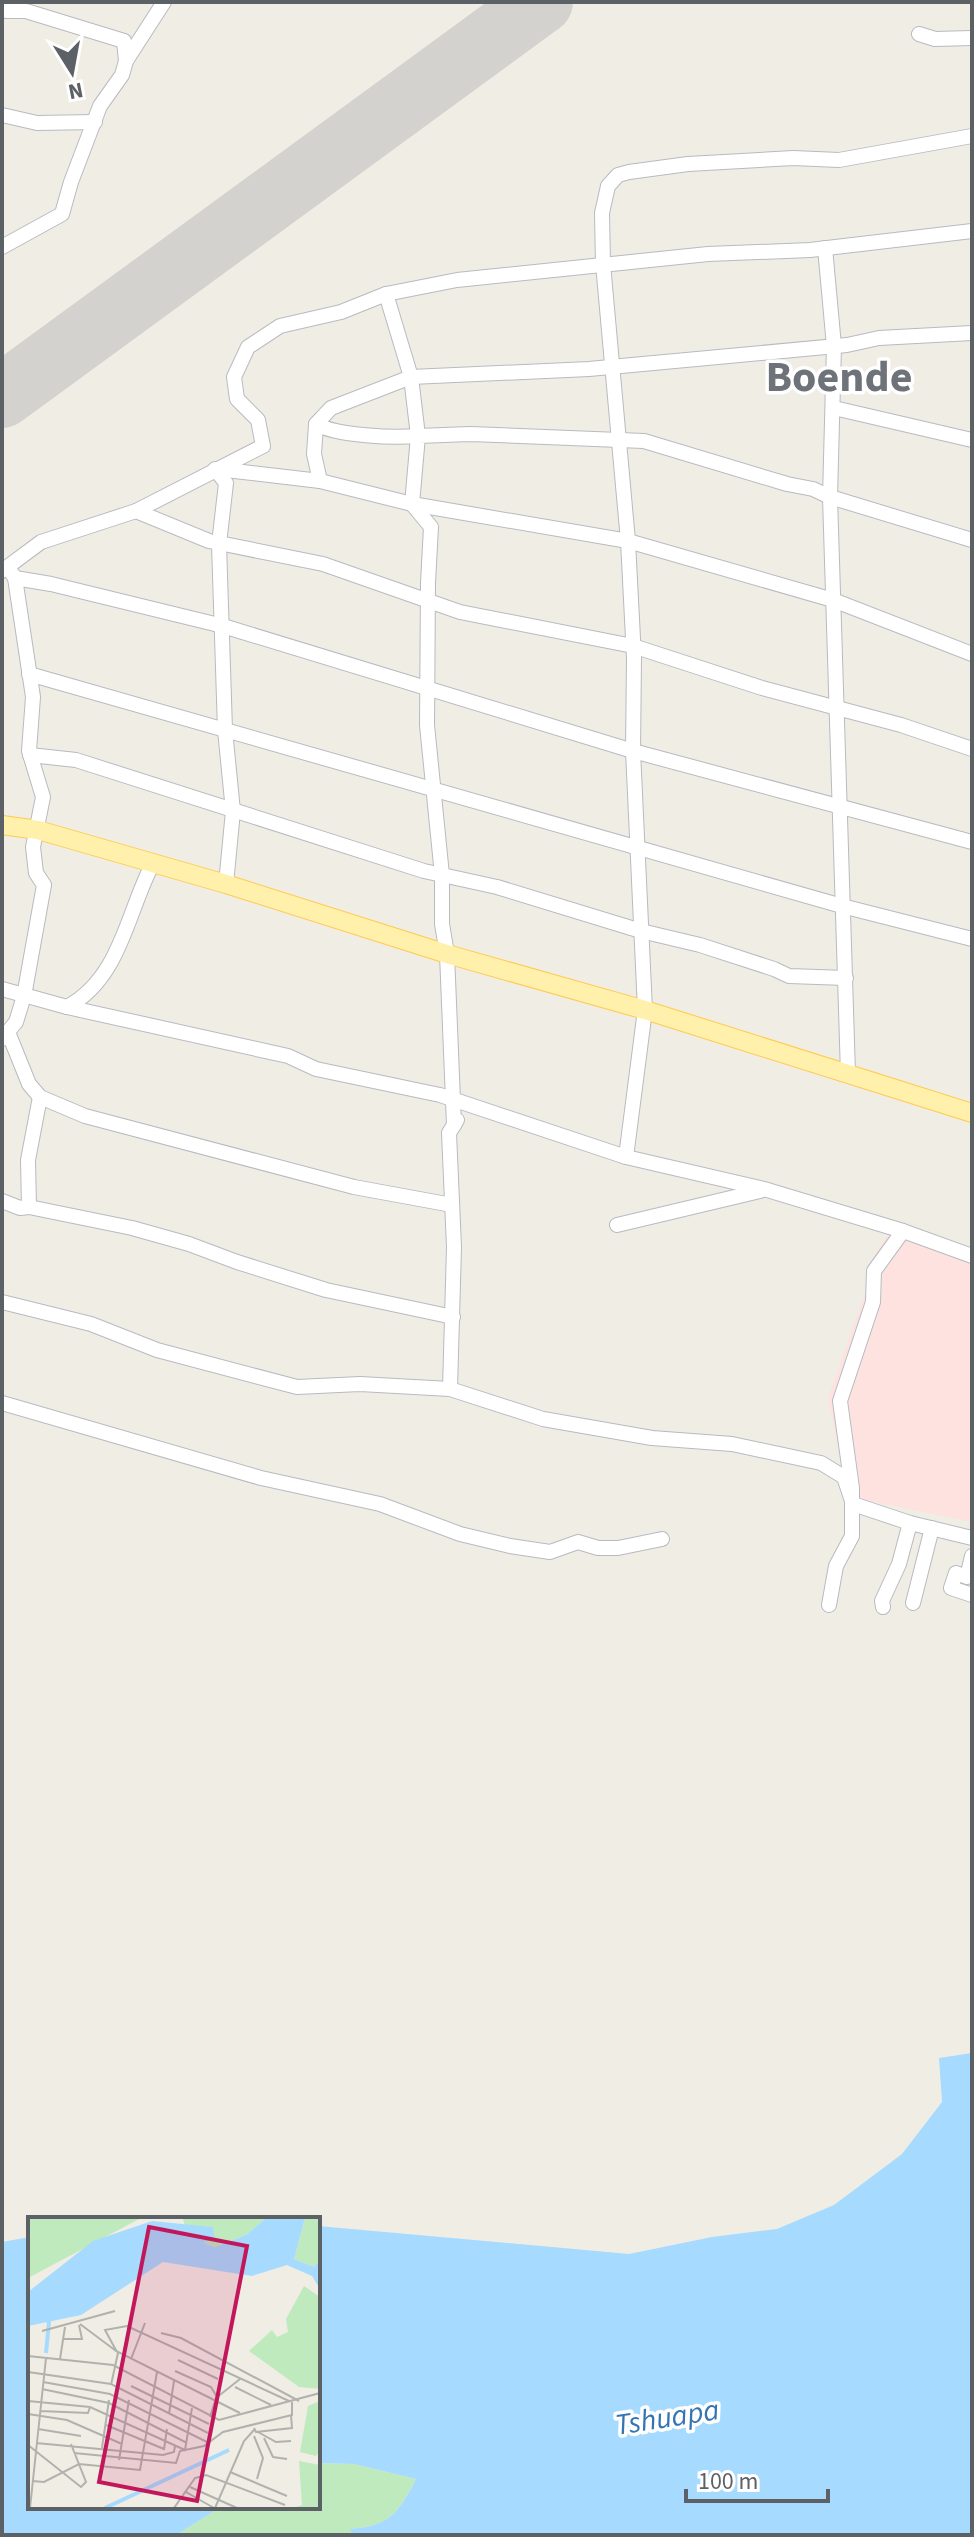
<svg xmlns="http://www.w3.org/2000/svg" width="974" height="2537" font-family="'Source Sans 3',sans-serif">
<rect width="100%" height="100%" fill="#f0ede4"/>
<path fill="#fee2e0" d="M886,1237H899L972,1260V1522L849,1497L828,1398L867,1288L868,1266Z"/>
<path fill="#bfeabe" d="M318,2463L354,2464L416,2479C398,2512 391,2526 351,2529L353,2535H176L221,2507H318Z"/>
<g fill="#a6daff">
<path d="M972,2053V2535H353L350,2529C390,2526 398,2513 416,2479L354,2464L318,2463V2226L629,2254L712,2237L777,2229L834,2205L902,2154L942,2102L939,2058Z"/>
<path d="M30,2237V2507H221L176,2535H2V2242Z"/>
</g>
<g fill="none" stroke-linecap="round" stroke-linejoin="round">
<path stroke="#d3d2ce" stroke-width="64" d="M2,396L541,2"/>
<g stroke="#b7bbc0" stroke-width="16">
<g id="minor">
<path d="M2,8L6,11H26L124,41L126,61"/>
<path d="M919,34L935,39L972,38"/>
<path d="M2,115L37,123L95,122"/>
<path d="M2,247L62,214L71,182L100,106L122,75L126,61L164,2"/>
<path d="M825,248L834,346L830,497L848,1074"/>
<path d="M834,408L972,440"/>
<path d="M316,424C337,436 394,438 418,436L411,377L386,294"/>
<path d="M215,469L226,483L219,544L225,730L233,811L226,884"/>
<path d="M217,469L320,481L412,504L628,541L833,600L972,654"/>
<path d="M320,481L314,454L316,424L331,408L411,377L589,369L847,345L879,338L972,333"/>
<path d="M136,511L209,541L323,564L460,612L633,646L762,688L901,725L972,749"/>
<path d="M2,571L41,542L136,511L263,446L258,420L237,399L234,377L248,347L280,326L341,312L386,294L457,280L708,254L810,250L972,231"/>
<path d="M15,578L51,584L223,626L633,751L972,842"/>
<path d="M29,674L842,906L972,939"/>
<path d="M30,755L76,760L424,871L497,887L641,931L700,945L774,969L789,976L846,978"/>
<path d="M2,989L67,1007L288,1056L316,1069L440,1095L626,1157L764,1189L903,1231L972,1256"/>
<path d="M67,1007C121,978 127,912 153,863"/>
<path d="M8,1032L29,1084L40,1097L85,1116L354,1187L452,1205"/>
<path d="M2,1039L16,1022L24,996L44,885L36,873L33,847L43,797L29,751L33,697L15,578L11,572"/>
<path d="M454,1125L447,954L442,924V875L427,725L428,583L431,527L412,504L418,436L470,434L644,441L787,484L813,489L830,497L972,540"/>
<path d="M626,1157L645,1010L633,751L634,658L628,541L603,264L602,213L608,186L618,175L629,172L688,164L793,158L839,160L972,136"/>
<path d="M2,1201L20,1208L29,1207L28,1160L40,1097"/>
<path d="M29,1207L132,1228L189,1244L237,1262L326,1290L453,1317"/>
<path d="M617,1225L760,1191"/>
<path d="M2,1302L91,1324L157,1350L297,1387L360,1384L450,1389L543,1419L652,1438L732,1444L821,1463L844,1477L853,1504L910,1523L972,1538"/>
<path d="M450,1389L454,1247L449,1133L457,1120"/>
<path d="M2,1403L261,1478L380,1504L460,1534L510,1546L550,1552L578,1542L598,1548H618L662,1539"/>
<path d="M972,1556L967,1577L956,1573L951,1588L972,1595"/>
<path d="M913,1603L932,1528"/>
<path d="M829,1605L836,1566L852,1536V1488L840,1401L873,1302L874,1271L903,1231"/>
<path d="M883,1607L882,1601L899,1564L910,1523"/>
</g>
</g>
<g stroke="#ffca4f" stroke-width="20">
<path id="major" d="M2,825L38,830L226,884L447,954L645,1010L972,1113"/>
</g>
<use href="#minor" stroke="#fff" stroke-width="14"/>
<use href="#major" stroke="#fff0ab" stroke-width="18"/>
</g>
<g text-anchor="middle" stroke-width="7" stroke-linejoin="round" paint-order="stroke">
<g font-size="30" font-style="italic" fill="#3574b2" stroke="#fff">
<text transform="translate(667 2417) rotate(-9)" y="10">Tshuapa</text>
</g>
<g font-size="44" font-weight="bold" fill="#6d7379" stroke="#fff">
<text x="839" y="391">Boende</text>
</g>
</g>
<g transform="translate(28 2217)">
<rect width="292" height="292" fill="#f0ede4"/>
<path d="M0,1H113L0,61ZM238,1L218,18L187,30L176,26L185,10L157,9L155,2ZM277,1H292V43L286,50L266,42ZM276,69L292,80V172L271,170L221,134L244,113L249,120L260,115L258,102ZM292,184V234L288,239L272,235L280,189ZM271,244L292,248V291H266L274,288Z" fill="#bfeabe"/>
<path d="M238,1H277L266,42L286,50L292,43V72L284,59L259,48L224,59L135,45L53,98L0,109V75L65,24L124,4L185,10L186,20L176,26L187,30L218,18Z" fill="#a6daff"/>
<path fill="none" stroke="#a6daff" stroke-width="4" d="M16,101L21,105L18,136M77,291L201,233"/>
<path fill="none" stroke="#b1b1ae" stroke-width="2" d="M52,107L88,134L212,196M14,114L87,94M133,116L153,121L271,184M35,122H54L51,108M89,135L77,113L99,109L261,184M0,139L85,148L191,203L292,176M32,142L37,110M103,142L117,106M150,143L190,162M147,154L183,170L189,180M0,155L83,167L180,216M15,165L82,177L179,225M83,168L90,136M103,169L181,207M207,170L243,188M14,172L81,186L159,226M0,184L62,190L157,233L164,191M12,194L60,196L62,190M0,197L39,203L94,227M141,197L146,164M182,200L188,181L212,162M78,208L136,232L139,212M226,211L228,215L264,211L263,198M10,212L53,219M230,215L248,225L263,224M226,219L235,241L229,262M236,221L245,240L259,242M8,226L135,238L146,235L147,229M0,228L53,270L58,265L43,227M74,231L81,183M46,236L148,246L152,234L176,229L195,215L264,198V185M91,243L101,183M202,255L259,279M4,264L16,265L51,247L112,253L129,155M162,270L209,291M158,275L186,291M2,291L18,141M146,291L167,261L178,258L257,288M187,291L216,224L226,213"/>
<path fill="#c2185b" fill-opacity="0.15" stroke="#c2185b" stroke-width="4" d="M121,10L219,29L169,284L71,265Z"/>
<rect width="292" height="292" fill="none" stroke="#5c6166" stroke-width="4"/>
</g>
<rect width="974" height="2537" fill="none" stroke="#5c6166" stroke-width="8"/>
<g transform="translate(72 72) rotate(169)" stroke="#ffffff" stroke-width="6" paint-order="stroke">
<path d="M0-6L14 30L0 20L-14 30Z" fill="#5c6166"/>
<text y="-12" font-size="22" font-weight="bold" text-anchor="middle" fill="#5c6166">N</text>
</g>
<path d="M686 2489v12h142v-12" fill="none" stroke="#5c6166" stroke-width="4"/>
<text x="698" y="2489" font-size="24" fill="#5c6166" stroke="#ffffff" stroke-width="6" paint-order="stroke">100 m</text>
</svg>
